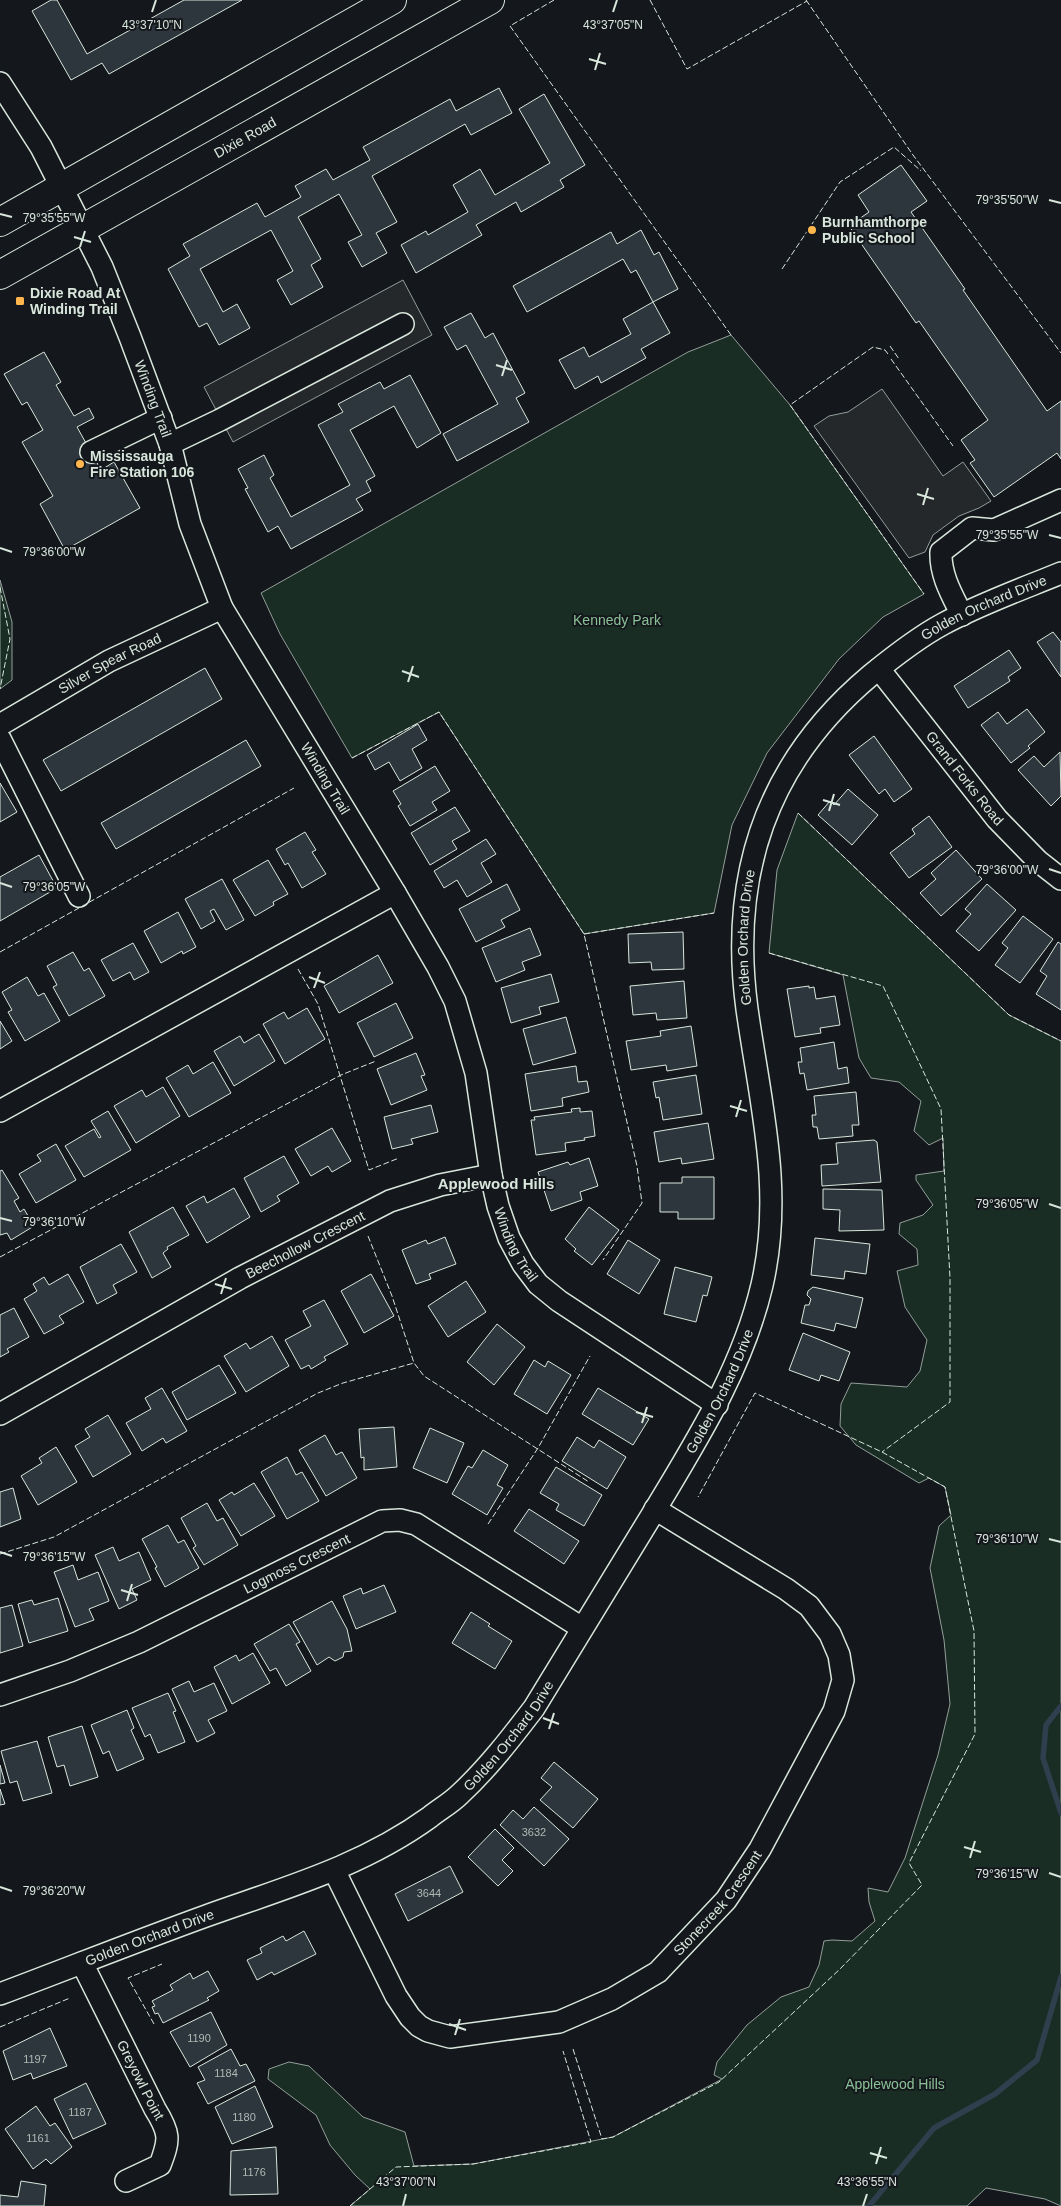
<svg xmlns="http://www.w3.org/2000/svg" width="1061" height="2206" font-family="Helvetica,sans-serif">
<rect width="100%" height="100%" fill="#14181c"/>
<g fill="#1a2d24" stroke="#939e99">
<path d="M731,335L790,405L924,594L883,617L839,659L767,753L732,825L714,913L584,934L439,712L352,758L280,634L261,593L688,352Z"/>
<path d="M0,580L12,622V680L0,689Z"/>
<path d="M798,813L1009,1015L1061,1041V2206L1045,2199L986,2188L967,2206H350L370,2189L355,2175L330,2145L316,2115L268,2079L269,2069L289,2062L309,2066L363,2117L405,2132L414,2166L473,2164L613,2137L722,2079L714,2075L717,2062L747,2025L781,1997L809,1987L819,1965L824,1941L832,1940L852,1941L875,1921L869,1902L868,1888L888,1892L905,1858L938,1755L950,1704L944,1640L930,1568L939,1526L951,1515L945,1487L929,1478L919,1483L856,1445L840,1426L841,1404L851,1383L907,1387L920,1371L927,1340L905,1307L897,1271L918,1265L917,1249L899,1234L900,1223L923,1215L933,1205L916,1180V1175L944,1171L943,1138L929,1145L914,1131L921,1101L899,1082L871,1078L859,1058L843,975L769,953L777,870Z"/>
</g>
<g fill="#24282b" stroke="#939e99">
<path d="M403,280L432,335L233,442L204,387Z"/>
<path d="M882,389L943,476L963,462L991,501L979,508L959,516L933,535L925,552L909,558L814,426L829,416L848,412Z"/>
</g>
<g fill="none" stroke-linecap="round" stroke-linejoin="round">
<g stroke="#2f3f4d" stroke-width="5.5">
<path d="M1061,1706L1046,1725L1043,1758L1061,1813"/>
<path d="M869,2206L934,2128L995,2094L1037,2060L1061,1977"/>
</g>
</g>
<g fill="#2c363c" stroke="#d8e6dc">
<path d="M51,0H57L87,54L184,0H242L109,74L102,63L71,80L32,11Z"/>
<path d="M499,88L512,113L471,135L465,124L372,176L397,222L376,233L387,253L362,267L348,242L362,235L339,194L298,217L321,259L311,265L323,287L291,305L277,280L293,271L271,230L200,269L223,312L237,304L250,328L219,345L207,323L199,327L168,269L190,256L183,244L257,203L265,217L301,197L295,186L326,169L333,180L370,160L363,147L450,99L456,111Z"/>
<path d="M544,94L585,165L560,180L564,187L521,212L516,202L476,225L482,235L416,273L401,245L426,231L428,235L468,212L453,185L480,169L495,195L550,163L519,109Z"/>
<path d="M901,165L927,201L911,212L965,289L963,290L1047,411L1061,401V459L1057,453L994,497L970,463L975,460L961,440L988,420L919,321L916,323L849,226L869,212L858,195Z"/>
<path d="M641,230L654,255L659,252L678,289L653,302L636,270L631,273L623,259L527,312L513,286L611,232L617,244Z"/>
<path d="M653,302L670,333L641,349L646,358L601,383L598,376L575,389L559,360L584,347L589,357L631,334L623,319Z"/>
<path d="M471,313L485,338L493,333L525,393L516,398L529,422L457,461L443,434L498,404L466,345L457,350L444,327Z"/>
<path d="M44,352L61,382L56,385L74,416L89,408L94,418L77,427L101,470L114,462L140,508L65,550L40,504L53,496L22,442L43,430L27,402L22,405L4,374Z"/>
<path d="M410,375L441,433L417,448L394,406L350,430L375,476L366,481L371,491L356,499L363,510L291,549L278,526L268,532L245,489L248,488L238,469L264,455L274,475L270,478L291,517L350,485L318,425L343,412L338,404L380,382L384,389Z"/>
<path d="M1053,632L1061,642V677L1037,642Z"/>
<path d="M1009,650L1021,668L1008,677L1010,681L968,708L954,686Z"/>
<path d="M205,668L222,699L61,791L43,760Z"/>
<path d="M1027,709L1045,732L1028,746L1030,748L1011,763L981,725L998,712L1007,724Z"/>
<path d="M418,724L427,740L412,749L422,768L400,781L389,762L375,770L367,755Z"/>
<path d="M874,736L912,789L894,802L885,789L879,794L849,755Z"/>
<path d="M246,740L261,766L116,849L101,823Z"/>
<path d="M1060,752L1061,796L1051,806L1018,770L1034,756L1044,767Z"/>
<path d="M435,766L450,791L432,802L437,810L410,826L398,806L401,804L393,791Z"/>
<path d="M0,783L17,812L0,822Z"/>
<path d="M848,789L878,815L852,845L818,815L830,801L834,805Z"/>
<path d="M455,807L470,831L452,841L457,849L430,865L411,833Z"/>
<path d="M929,816L952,847L909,878L890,853L915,834L912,829Z"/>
<path d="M305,832L316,850L312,852L326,874L302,888L288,863L285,865L276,849Z"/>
<path d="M486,839L496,854L481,863L492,882L467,897L457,880L444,888L434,871Z"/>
<path d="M956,850L982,879L941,916L920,893L936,879L931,873Z"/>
<path d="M39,855L57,888L0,921V877Z"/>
<path d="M268,860L288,894L273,902L274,905L255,916L233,880Z"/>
<path d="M222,879L244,920L226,930L214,909L210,911L215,921L201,929L185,899Z"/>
<path d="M507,884L520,910L501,920L505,927L476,942L459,909Z"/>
<path d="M987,884L1016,910L979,951L956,931L971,914L965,909Z"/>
<path d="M178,912L196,947L183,954L182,951L161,963L144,931Z"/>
<path d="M1023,916L1053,939L1020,983L995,965L1008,948L1002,943Z"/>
<path d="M530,928L541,955L522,962L525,970L496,982L482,948Z"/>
<path d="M683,932L684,969L652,970L651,962L629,963L628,934Z"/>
<path d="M1058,942L1061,944V1010L1036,994L1047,976L1040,971Z"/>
<path d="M133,943L149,972L134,980L130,972L113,981L101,960Z"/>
<path d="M73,952L84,971L89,968L105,996L69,1016L53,987L57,985L47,966Z"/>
<path d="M378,955L393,983L339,1013L324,986Z"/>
<path d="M551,974L559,1002L539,1007L541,1014L511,1023L501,988Z"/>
<path d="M27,977L38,996L44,993L60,1021L25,1041L8,1012L12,1010L2,992Z"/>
<path d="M684,981L687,1018L657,1020L656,1013L633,1015L630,986Z"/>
<path d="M809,986V988L814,987L816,999L835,996L840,1025L820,1028L821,1033L795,1037L787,989Z"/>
<path d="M396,1003L413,1038L374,1057L357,1023Z"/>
<path d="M307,1008L325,1039L285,1064L263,1024L284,1012L288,1019Z"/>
<path d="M566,1017L576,1053L533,1065L523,1029Z"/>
<path d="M0,1021L12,1041L0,1049Z"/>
<path d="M691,1026L697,1066L667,1071L666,1065L631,1070L626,1041L661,1036L660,1031Z"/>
<path d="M259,1034L275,1061L234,1086L214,1051L240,1036L244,1043Z"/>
<path d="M834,1042L838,1069L847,1067L849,1083L807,1090L804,1073L800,1074L798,1062H802L800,1048Z"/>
<path d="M416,1053L425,1075L421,1076L427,1090L391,1105L377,1069Z"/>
<path d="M213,1062L231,1093L189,1117L166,1078L188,1065L193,1074Z"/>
<path d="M576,1066L578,1082L587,1081L589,1092L562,1098L563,1106L531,1111L525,1074Z"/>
<path d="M696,1075L702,1114L663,1120L659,1097L656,1098L653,1082Z"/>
<path d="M163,1087L180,1116L136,1143L114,1106L142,1090L146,1097Z"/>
<path d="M856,1092L859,1125H852L853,1136L819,1139L817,1127H813L812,1115H816L814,1096Z"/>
<path d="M431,1105L438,1132L411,1139L413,1144L392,1149L384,1117Z"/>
<path d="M580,1108V1112L592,1111L595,1136L584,1138L585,1140L565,1143L566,1151L536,1155L531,1120H535L534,1117L572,1112L571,1109Z"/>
<path d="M108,1111L131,1150L84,1177L65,1146L94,1129L99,1138L101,1137L91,1121Z"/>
<path d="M708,1123L714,1159L682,1164L681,1158L659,1162L654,1132Z"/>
<path d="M332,1128L351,1161L332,1172L328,1166L311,1176L295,1149Z"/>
<path d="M874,1140L877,1142L881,1182L822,1186L821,1165L838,1164L836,1143Z"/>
<path d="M56,1144L76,1180L36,1203L19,1174L41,1161L37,1155Z"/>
<path d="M284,1156L299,1183L277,1196L280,1201L261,1212L244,1178Z"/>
<path d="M589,1158L598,1186L580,1192L582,1200L551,1211L538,1172L568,1162L570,1165Z"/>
<path d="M2,1170L19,1198L14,1201L20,1212L24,1209L34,1226L11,1240L7,1233L0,1235V1171Z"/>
<path d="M682,1177H714V1219H678V1212H660V1183H682Z"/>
<path d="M234,1188L250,1217L207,1243L186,1206L204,1196L207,1203Z"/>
<path d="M823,1189L882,1190L884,1230L839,1231L840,1210L823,1209Z"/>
<path d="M173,1207L189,1235L167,1247L168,1249L163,1253L171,1267L152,1278L129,1232Z"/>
<path d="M589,1207L619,1230L592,1265L574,1251L576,1249L565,1239Z"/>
<path d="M445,1237L456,1264L429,1274L431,1279L416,1284L402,1250L426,1240L428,1244Z"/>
<path d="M815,1238L870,1244L866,1274L845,1271L844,1279L811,1275Z"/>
<path d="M628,1240L660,1260L639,1294L607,1274Z"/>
<path d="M121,1244L137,1272L113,1285L117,1293L97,1304L80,1267Z"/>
<path d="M675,1267L712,1277L707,1296L703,1295L696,1322L664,1314Z"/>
<path d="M68,1274L84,1302L59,1316L64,1323L44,1334L24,1299L37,1291L33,1284L44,1277L49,1285Z"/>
<path d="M371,1274L394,1316L364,1333L341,1291Z"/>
<path d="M466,1281L486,1312L448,1337L428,1306Z"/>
<path d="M813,1287L863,1298L856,1328L836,1323L834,1331L801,1323L805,1305H809L811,1299L807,1295L808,1291Z"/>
<path d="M324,1300L348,1344L324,1357L326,1360L311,1369L309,1365L301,1369L285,1340L311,1326L303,1311Z"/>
<path d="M14,1308L29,1337L7,1349L9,1352L0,1357V1315Z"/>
<path d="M497,1324L525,1347L494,1385L467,1362Z"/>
<path d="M803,1333L850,1352L839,1381L821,1375L819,1381L789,1370Z"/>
<path d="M272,1336L289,1366L246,1392L224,1356L246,1343L250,1349Z"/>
<path d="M534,1360L545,1367L548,1361L571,1375L547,1414L514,1394Z"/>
<path d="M219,1365L236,1393L187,1420L172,1392Z"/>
<path d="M162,1388L187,1431L166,1443L163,1438L142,1451L126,1423L151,1409L145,1398Z"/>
<path d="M598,1388L649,1419L633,1445L582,1414Z"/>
<path d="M108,1415L131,1454L93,1477L75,1446L90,1437L85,1429Z"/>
<path d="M394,1427L397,1467L364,1470V1457L361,1458L359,1429Z"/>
<path d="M430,1428L464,1443L447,1483L413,1468Z"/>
<path d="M325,1435L336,1455L342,1452L357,1478L326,1496L299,1450Z"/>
<path d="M577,1437L594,1448L599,1440L626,1457L607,1489L562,1461Z"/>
<path d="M56,1447L77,1482L38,1505L21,1476L42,1463L39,1458Z"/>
<path d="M483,1450L508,1465L497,1485L503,1488L487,1515L452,1494L468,1466L472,1468Z"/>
<path d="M287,1457L296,1475L302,1472L319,1501L287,1519L261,1472Z"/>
<path d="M556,1467L602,1495L584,1526L556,1510L559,1504L540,1493Z"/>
<path d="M254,1483L275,1516L241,1536L219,1500L232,1492L234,1495Z"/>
<path d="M13,1488L21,1519L0,1527V1492Z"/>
<path d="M207,1503L217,1521L223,1518L238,1545L204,1565L193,1548L196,1546L181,1518Z"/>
<path d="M529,1509L579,1541L564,1564L514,1531Z"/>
<path d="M168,1525L178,1543L184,1540L199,1568L165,1587L155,1568L157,1567L142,1539Z"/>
<path d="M113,1547L119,1561L139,1552L151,1580L132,1589L137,1600L119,1609L95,1555Z"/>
<path d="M73,1565L78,1580L98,1572L109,1601L89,1609L94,1620L75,1627L54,1572Z"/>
<path d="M384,1585L396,1612L356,1629L343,1596L361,1588L363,1594Z"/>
<path d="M58,1598L68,1631L29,1643L18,1604L32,1600L34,1605Z"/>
<path d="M332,1601L347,1629L352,1651L344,1652L343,1657L335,1661L329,1657L317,1665L293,1622Z"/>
<path d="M12,1605L23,1646L0,1653V1608Z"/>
<path d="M471,1612L490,1624L488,1626L512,1641L495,1669L452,1643Z"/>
<path d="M289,1624L300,1642L296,1644L311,1671L286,1686L276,1668L270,1671L254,1644Z"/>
<path d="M253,1653L270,1683L232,1704L214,1667L236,1655L239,1661Z"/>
<path d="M189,1681L194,1692L214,1683L227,1711L208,1720L215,1733L197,1742L172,1689Z"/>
<path d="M168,1693L176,1711L173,1712L185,1742L158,1753L150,1734L145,1737L132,1708Z"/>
<path d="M127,1710L134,1728L131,1730L144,1759L117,1771L109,1751L103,1754L91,1725Z"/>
<path d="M82,1726L98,1777L70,1786L64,1765L57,1767L48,1737Z"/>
<path d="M37,1741L52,1793L23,1801L17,1781L10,1783L1,1751Z"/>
<path d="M554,1762L598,1799L573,1828L540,1800L552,1787L541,1778Z"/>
<path d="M0,1765L5,1783L0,1784Z"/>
<path d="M0,1789L5,1804L0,1805Z"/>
<path d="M534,1807L569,1839L544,1866L500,1825L513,1810L523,1819Z"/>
<path d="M495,1829L514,1848L502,1860L513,1871L498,1886L468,1857Z"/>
<path d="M450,1866L463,1892L408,1921L395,1894Z"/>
<path d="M304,1931L316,1954L274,1975L272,1972L257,1980L247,1960L262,1953L260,1948L283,1936L286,1941Z"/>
<path d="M208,1971L219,1991L207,1998L209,2000L163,2023L158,2013L155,2014L152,2007L155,2006L152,2001L173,1990L170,1985L190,1973L193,1979Z"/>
<path d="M211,2012L227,2045L190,2067L170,2032Z"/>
<path d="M50,2028L67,2066L33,2079L31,2073L13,2080L3,2051Z"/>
<path d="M231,2049L240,2066L246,2064L255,2081L208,2104L197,2083L205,2080L198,2067Z"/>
<path d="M86,2083L106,2124L73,2139L54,2099Z"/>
<path d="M255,2086L273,2127L232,2144L215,2107Z"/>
<path d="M36,2106L50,2126L55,2123L72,2147L51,2164L46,2159L33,2169L5,2129Z"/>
<path d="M276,2147L278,2194L230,2195L231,2151Z"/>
<path d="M21,2181L46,2185L44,2206H0V2195L18,2197Z"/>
</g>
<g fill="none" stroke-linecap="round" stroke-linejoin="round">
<g stroke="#d8e6dc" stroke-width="24">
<g id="minor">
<path id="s1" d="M0,83L41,147L102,267L130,337L170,444L190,524L222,608L395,893L438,967L455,1001L476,1073L491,1175L498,1206L509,1238L523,1264L538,1284L559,1301L717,1405"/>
<path d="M170,444L220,420L403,324"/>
<path d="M91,452L161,418"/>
<path d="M962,615C952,595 940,575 941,552L972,528L994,530L1061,500"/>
<path id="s2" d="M879,669L997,819L1038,861L1061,879"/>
<path id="s3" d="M0,725L109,661L222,608"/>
<path d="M0,739L79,896"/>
<path d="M0,1111L395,893"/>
<path id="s4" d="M0,1414L240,1278L390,1201L440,1185L491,1175"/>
<path id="s5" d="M0,1695L70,1671L139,1642L382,1521L400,1520L416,1524L582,1628"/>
<path id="s6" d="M334,1870L396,1996L410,2017L419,2026L428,2031L450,2037L559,2022L612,1999L658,1972L726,1900L760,1849L834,1711L843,1680L839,1655L830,1634L809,1606L786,1589L655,1509"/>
<path id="s7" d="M82,1963L155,2109C170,2133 170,2139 160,2165L126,2181"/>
<path id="s8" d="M0,1994C69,1968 137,1941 206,1916C284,1888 361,1867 430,1817C440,1809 451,1803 460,1794C488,1768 511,1738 534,1708C575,1640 617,1573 658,1505C700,1435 743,1366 762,1285C784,1190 760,1102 747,1009C729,875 766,763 871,675C893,657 917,638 943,624C980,604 1022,589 1061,573"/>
</g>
</g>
<g stroke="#d8e6dc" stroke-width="30">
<g id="major">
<path d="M0,222L392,0"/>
<path id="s9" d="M0,275L490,0"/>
</g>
</g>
<use href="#minor" stroke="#14181c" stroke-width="21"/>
<use href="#major" stroke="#14181c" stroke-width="28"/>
<g stroke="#d8e6dc" stroke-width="1" stroke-dasharray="6 2.5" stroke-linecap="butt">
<path d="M554,0L510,26L731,335"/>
<path d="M650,0L687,69L807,1"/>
<path d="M806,0L913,155L1061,353"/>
<path d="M782,269L840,182L894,147L921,171"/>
<path d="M890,346L899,359"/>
<path d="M888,354L885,350L873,347L790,405L924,594"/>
<path d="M891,359L953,446"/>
<path d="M0,587L10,639L0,689"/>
<path d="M352,758L439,712L584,934L637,1166L642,1203L603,1260"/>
<path d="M798,813L1009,1015L1061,1041"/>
<path d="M584,934L714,913"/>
<path d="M0,952L294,788"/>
<path d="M769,953L883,986L941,1109L950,1278V1402L882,1452"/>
<path d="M298,969L318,1004L369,1170L399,1158"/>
<path d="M368,1236L392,1296L414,1363L424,1376L589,1482"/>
<path d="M0,1257L341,1075L376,1061"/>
<path d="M488,1524L538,1448L590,1356"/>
<path d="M0,1554L54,1537L318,1393L343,1383L414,1363"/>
<path d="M154,2024L128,1978L162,1964"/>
<path d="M0,2027L70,1998"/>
<path d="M573,2049L602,2139L613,2137L719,2082L840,1969L922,1885L909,1863L975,1734L974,1631L945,1487L882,1452L755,1393L698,1497"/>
<path d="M350,2206L396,2167L473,2164L591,2142L563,2051"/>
</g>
</g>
<path fill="none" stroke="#d8e6dc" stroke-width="2" d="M152,12L156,0M613,12L617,0M589,59L606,64M595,70L600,53M1049,200L1061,203M0,214L12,217M74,237L91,242M80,247L85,231M496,365L512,370M502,376L507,360M917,494L934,499M923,505L928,488M1049,535L1061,538M0,548L12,552M402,671L419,677M408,682L413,666M823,800L840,805M829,811L834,794M1049,869L1061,873M0,883L12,887M309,977L325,983M314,988L320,972M730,1106L747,1111M736,1117L741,1100M1049,1204L1061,1208M0,1218L12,1221M215,1284L232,1289M221,1294L226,1278M636,1412L653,1417M642,1423L647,1407M1049,1539L1061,1542M0,1552L12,1556M121,1590L138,1595M127,1601L132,1584M543,1718L559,1724M549,1729L554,1713M964,1847L981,1852M970,1858L975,1841M1049,1873L1061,1877M0,1887L12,1891M449,2024L466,2030M455,2035L460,2019M870,2153L887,2158M876,2164L881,2147M403,2206L406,2194M863,2206L867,2194"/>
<g fill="#ffb74d" stroke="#14181c" stroke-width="2">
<circle cx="812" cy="230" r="5"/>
<rect x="15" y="296" width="10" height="10" rx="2.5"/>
<circle cx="80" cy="464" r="5"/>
</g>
<g text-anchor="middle" stroke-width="4" stroke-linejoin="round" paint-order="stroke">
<g font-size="11" fill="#adbab4">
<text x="534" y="1836">3632</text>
<text x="429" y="1897">3644</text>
<text x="199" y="2042">1190</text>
<text x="35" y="2063">1197</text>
<text x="226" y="2077">1184</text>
<text x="80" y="2116">1187</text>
<text x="244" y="2121">1180</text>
<text x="38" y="2142">1161</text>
<text x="254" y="2176">1176</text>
</g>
<g font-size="14" fill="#d8e6dc" stroke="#14181c">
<text dy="5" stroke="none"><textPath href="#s9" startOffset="281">Dixie Road</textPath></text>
<text dy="5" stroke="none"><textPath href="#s1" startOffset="352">Winding Trail</textPath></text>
<text dy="5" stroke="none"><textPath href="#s8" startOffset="1884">Golden Orchard Drive</textPath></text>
<text dy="5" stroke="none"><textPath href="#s3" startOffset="126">Silver Spear Road</textPath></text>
<text dy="5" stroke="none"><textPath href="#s2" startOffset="139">Grand Forks Road</textPath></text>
<text dy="5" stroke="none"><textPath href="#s1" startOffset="772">Winding Trail</textPath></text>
<text dy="5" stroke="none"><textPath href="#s8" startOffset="1450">Golden Orchard Drive</textPath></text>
<text dy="5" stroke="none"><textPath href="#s1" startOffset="1282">Winding Trail</textPath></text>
<text dy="5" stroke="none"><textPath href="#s4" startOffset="349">Beechollow Crescent</textPath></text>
<text dy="5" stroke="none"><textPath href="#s8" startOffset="985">Golden Orchard Drive</textPath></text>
<text dy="5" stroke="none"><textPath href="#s5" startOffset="325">Logmoss Crescent</textPath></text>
<text dy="5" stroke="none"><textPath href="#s8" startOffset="580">Golden Orchard Drive</textPath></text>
<text dy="5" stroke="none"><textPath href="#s6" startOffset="524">Stonecreek Crescent</textPath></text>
<text dy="5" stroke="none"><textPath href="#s8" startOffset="160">Golden Orchard Drive</textPath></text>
<text dy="5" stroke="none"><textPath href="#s7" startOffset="131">Greyowl Point</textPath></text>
</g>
<g font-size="14" font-weight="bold" fill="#d8e6dc" stroke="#14181c" text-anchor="start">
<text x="822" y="227">Burnhamthorpe<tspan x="822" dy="16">Public School</tspan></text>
<text x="30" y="298">Dixie Road At<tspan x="30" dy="16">Winding Trail</tspan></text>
<text x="90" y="461">Mississauga<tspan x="90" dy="16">Fire Station 106</tspan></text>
</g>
<g font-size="14" fill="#8ac095" stroke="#14181c">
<text x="617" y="625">Kennedy Park</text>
<text x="895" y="2089">Applewood Hills</text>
</g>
<g font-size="15" font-weight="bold" fill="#d8e6dc" stroke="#14181c">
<text x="496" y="1189">Applewood Hills</text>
</g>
</g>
<g font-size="12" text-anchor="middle" fill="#d8e6dc" stroke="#14181c" stroke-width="4" stroke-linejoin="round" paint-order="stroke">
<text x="152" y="29">43°37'10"N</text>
<text x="613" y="29">43°37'05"N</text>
<text x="1007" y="204">79°35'50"W</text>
<text x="54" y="222">79°35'55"W</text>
<text x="1007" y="539">79°35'55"W</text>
<text x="54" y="556">79°36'00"W</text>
<text x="1007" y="874">79°36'00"W</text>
<text x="54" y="891">79°36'05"W</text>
<text x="1007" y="1208">79°36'05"W</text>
<text x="54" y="1226">79°36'10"W</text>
<text x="1007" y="1543">79°36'10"W</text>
<text x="54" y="1561">79°36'15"W</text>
<text x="1007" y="1878">79°36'15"W</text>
<text x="54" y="1895">79°36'20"W</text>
<text x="406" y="2186">43°37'00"N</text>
<text x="867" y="2186">43°36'55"N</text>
</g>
</svg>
